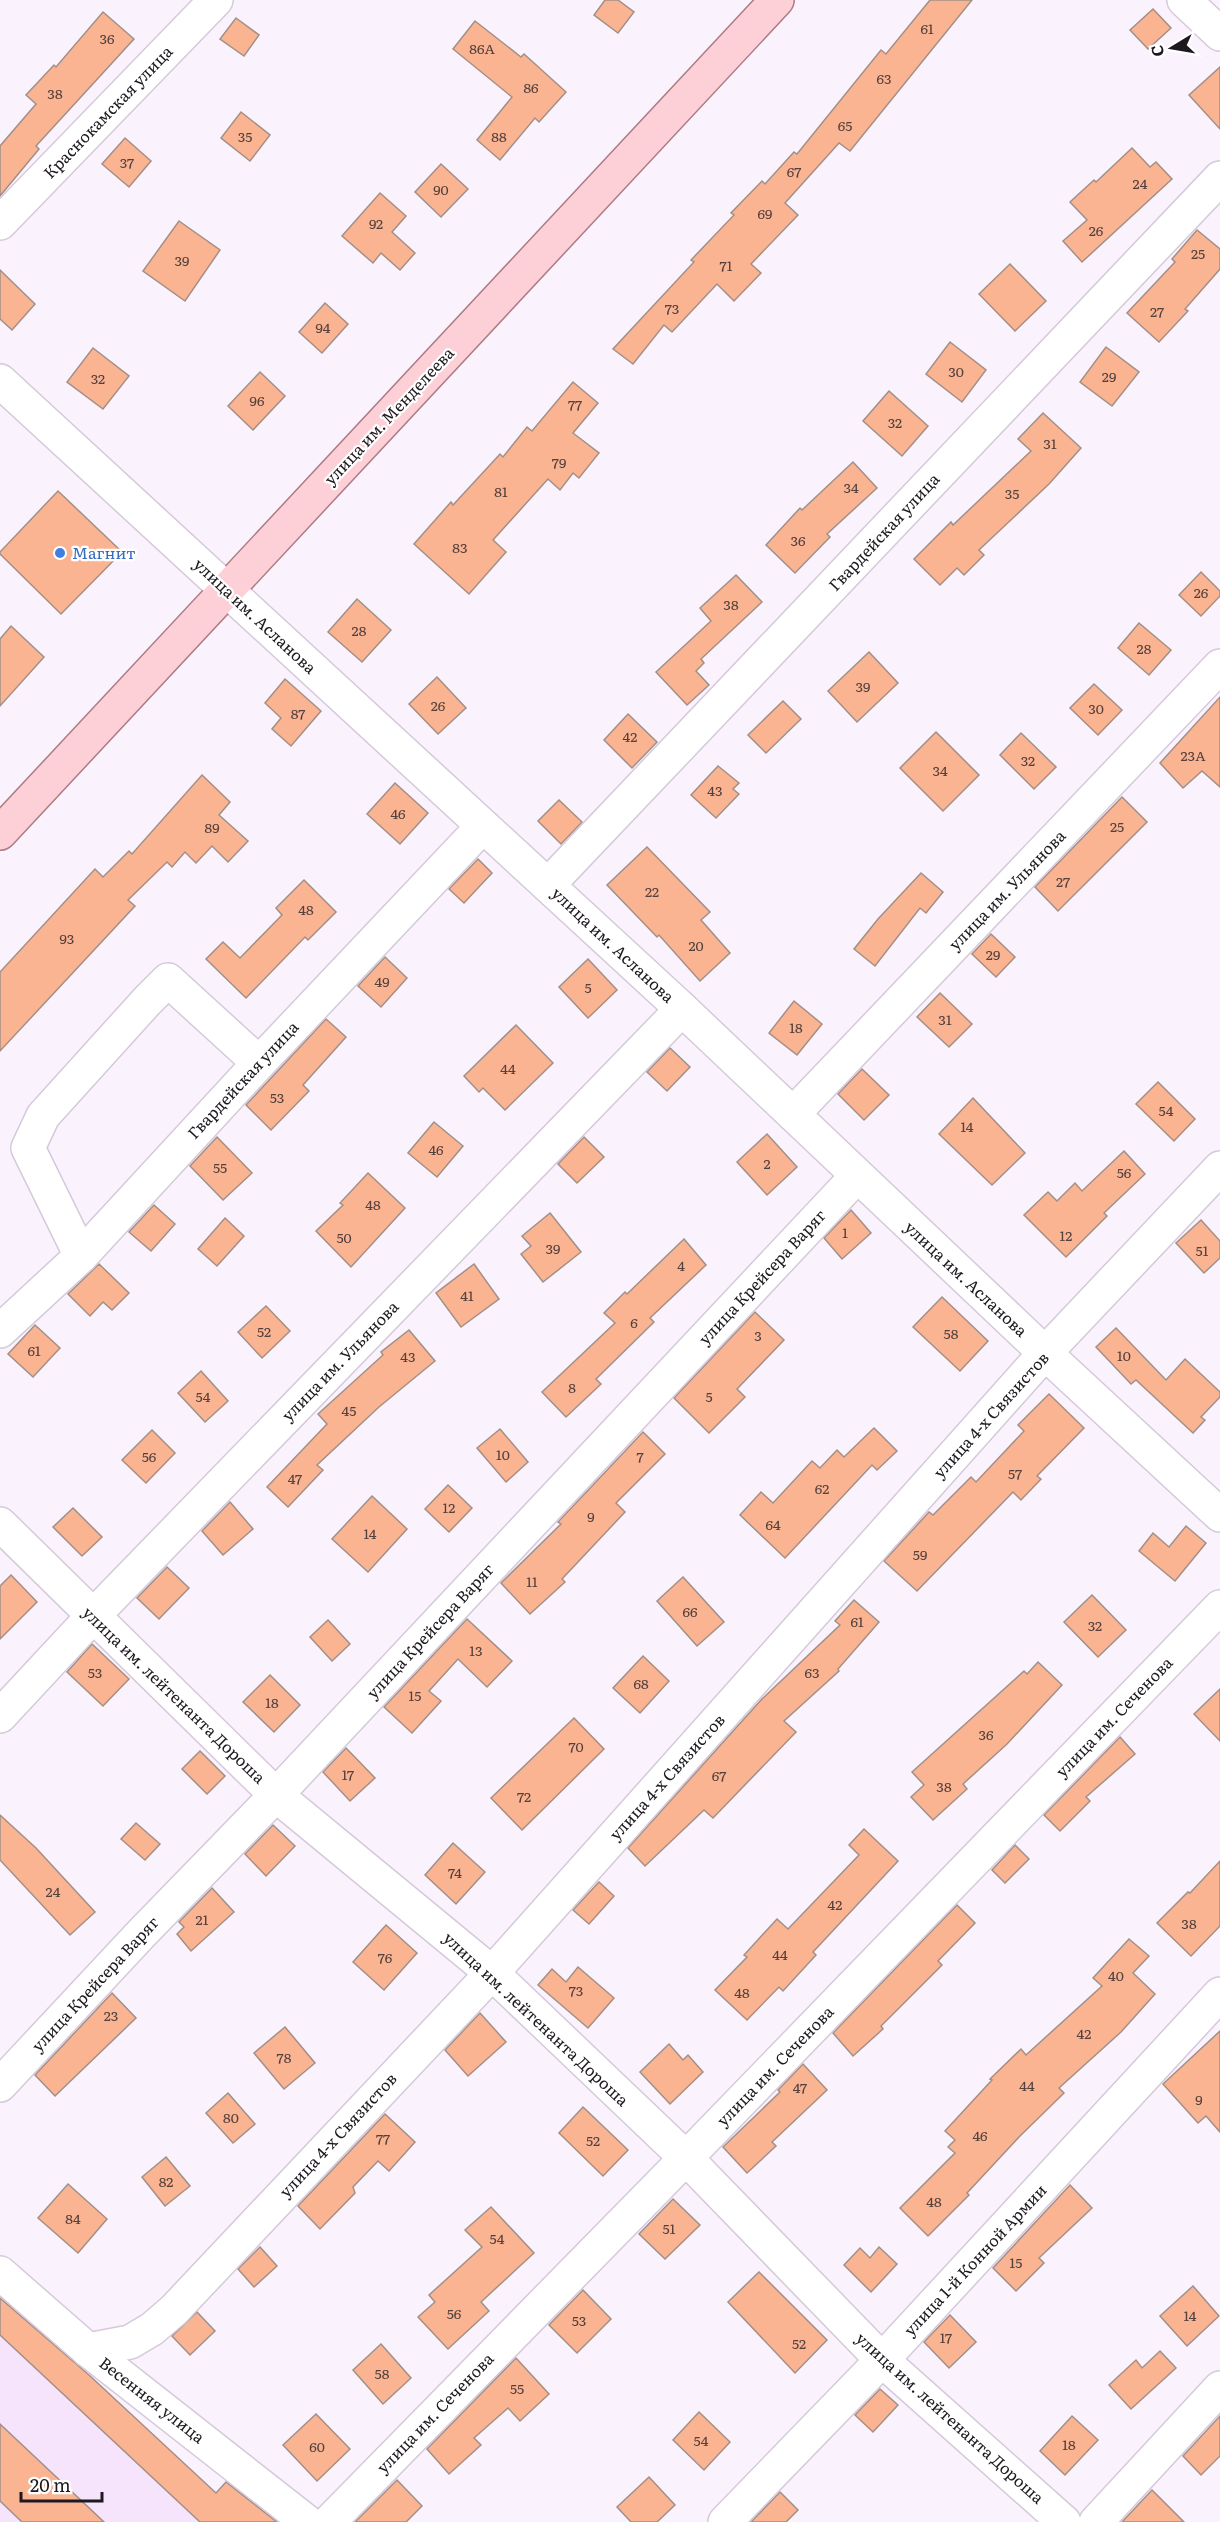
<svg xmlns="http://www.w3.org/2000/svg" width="1220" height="2522" font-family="Literata,serif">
<rect width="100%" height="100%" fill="#faf3fe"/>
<path fill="#f5e4fc" d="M0,2291L215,2493L233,2476L295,2522H0Z"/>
<g fill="#fbb492" stroke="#a38f86" stroke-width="1.5">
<path d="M605,0H618L634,12L618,33L594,15Z"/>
<path d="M930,0H972L850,151L839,143L785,203L798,215L751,264L761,273L734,301L717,284L672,332L664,325L633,364L613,349L694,262L691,260L734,215L731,213L762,181L765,184L794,152L797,154L881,50L886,54Z"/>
<path d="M1153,9L1171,28L1148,49L1130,30Z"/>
<path d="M103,12L134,39L36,146L39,149L0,196V146L36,104L26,95L54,65L56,67Z"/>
<path d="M236,18L259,35L244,56L220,39Z"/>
<path d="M475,21L521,57L524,54L566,92L539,122L535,118L500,160L477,140L512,97L453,49Z"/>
<path d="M1220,67V129L1189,95Z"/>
<path d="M241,112L270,135L250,161L221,138Z"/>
<path d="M125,138L151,161L129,187L102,164Z"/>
<path d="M1132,148L1150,167L1156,162L1172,179L1082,262L1063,241L1087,220L1070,202L1094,180L1096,182Z"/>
<path d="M441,164L468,189L441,217L415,192Z"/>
<path d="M380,193L406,216L392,232L415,253L400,270L381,253L373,263L342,236Z"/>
<path d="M179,221L220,250L185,301L143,271Z"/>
<path d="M1197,230L1220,249V269L1185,309L1188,311L1159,342L1127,313L1175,262L1172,259Z"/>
<path d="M1010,264L1046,301L1015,331L979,294Z"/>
<path d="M0,270L35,304L12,330L0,319Z"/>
<path d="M325,303L348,324L322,353L299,332Z"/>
<path d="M950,342L986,370L962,402L926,374Z"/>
<path d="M1106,347L1139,372L1112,406L1080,382Z"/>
<path d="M93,348L129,376L103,409L67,382Z"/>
<path d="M260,372L285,396L253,430L228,406Z"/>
<path d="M573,382L598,403L573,433L599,453L579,478L573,473L560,490L548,479L493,540L506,552L469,594L414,544L451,502L453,505L500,454L503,457L527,427L532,431Z"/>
<path d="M889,391L928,426L902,456L863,421Z"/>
<path d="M1043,413L1081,448L1049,484L979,550L984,555L964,575L957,568L940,585L914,559L951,522L953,525L1031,451L1018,439Z"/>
<path d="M853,462L877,488L827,534L830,537L795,573L766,545L800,508L802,510Z"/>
<path d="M58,491L122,552L61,614L0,554V552Z"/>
<path d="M1201,572L1220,591V596L1201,616L1179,595Z"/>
<path d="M736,575L762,602L701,659L704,663L696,671L709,685L687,705L656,672L711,621L700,608Z"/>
<path d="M357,599L391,630L362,662L328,632Z"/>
<path d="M1139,623L1171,650L1149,675L1118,648Z"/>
<path d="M11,626L44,657L0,706V639Z"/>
<path d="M869,652L898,683L857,722L828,691Z"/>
<path d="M437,677L466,708L438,734L409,704Z"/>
<path d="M285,679L321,711L291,746L272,729L281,718L265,703Z"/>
<path d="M1094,684L1122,710L1098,735L1070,708Z"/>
<path d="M1220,697V787L1202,771L1183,788L1160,763Z"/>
<path d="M783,701L801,719L766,753L748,735Z"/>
<path d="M628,714L657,742L632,768L604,740Z"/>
<path d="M936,732L979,775L943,811L900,768Z"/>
<path d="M1021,733L1056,767L1034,789L1000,755Z"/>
<path d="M718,766L739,783L733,789L739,794L716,818L691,795Z"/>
<path d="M202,775L230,802L219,815L248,841L228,862L212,846L196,863L185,852L172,867L167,862L128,900L135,906L0,1051V972L95,869L103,877L129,851L132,854Z"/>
<path d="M395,783L428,813L400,844L367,814Z"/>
<path d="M1122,797L1147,822L1058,911L1035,887Z"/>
<path d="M559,800L582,822L561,844L538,821Z"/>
<path d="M647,847L710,912L701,920L730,953L700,981L659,935L657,937L607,885Z"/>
<path d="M478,859L492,873L464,903L449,889Z"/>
<path d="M921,873L943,892L926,913L920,908L875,966L854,949L878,919Z"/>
<path d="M304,880L336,912L308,940L305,937L246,998L206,959L223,942L240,958L282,915L276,908Z"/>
<path d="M991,934L1015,957L996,977L972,954Z"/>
<path d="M385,957L407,978L381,1007L358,986Z"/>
<path d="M588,959L617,990L588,1018L559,987Z"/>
<path d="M940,993L972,1024L949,1047L917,1017Z"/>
<path d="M794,1001L822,1024L797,1055L769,1033Z"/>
<path d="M326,1019L346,1037L303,1085L309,1091L271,1130L246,1105Z"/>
<path d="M516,1025L553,1063L505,1110L483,1088L479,1092L464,1076Z"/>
<path d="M670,1048L690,1067L667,1091L647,1072Z"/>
<path d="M862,1069L889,1095L864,1120L838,1094Z"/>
<path d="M1158,1082L1195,1119L1174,1141L1136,1104Z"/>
<path d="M973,1098L1025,1153L992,1185L939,1134Z"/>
<path d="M434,1122L463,1146L437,1177L408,1153Z"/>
<path d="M767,1134L797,1167L767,1195L737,1162Z"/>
<path d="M217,1137L252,1173L223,1200L190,1166Z"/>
<path d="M584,1137L604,1157L577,1183L558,1164Z"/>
<path d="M1124,1151L1145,1174L1104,1213L1107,1216L1066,1257L1024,1215L1048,1192L1057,1201L1075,1183L1082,1191Z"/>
<path d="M368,1173L405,1208L351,1267L316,1231L343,1205L340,1203Z"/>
<path d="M154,1205L175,1224L151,1251L129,1232Z"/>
<path d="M851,1210L871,1233L842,1259L824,1238Z"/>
<path d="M550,1213L581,1252L543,1282L521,1254L531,1246L522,1236Z"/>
<path d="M225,1218L244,1236L217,1266L198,1249Z"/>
<path d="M1201,1220L1220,1241V1258L1204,1273L1176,1243Z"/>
<path d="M684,1239L706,1265L650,1318L654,1322L596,1379L601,1384L566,1417L542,1392L615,1323L604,1313L625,1292L627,1294Z"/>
<path d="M99,1264L129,1293L112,1310L103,1302L90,1316L68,1294Z"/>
<path d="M474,1264L499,1299L461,1327L436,1293Z"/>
<path d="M942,1297L988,1341L960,1371L913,1327Z"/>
<path d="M266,1306L290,1331L262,1358L238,1332Z"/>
<path d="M755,1312L784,1340L737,1389L745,1397L709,1433L674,1398Z"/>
<path d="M35,1325L60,1348L33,1377L8,1354Z"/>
<path d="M1116,1328L1166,1380L1185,1359L1220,1392V1397L1201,1417L1205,1420L1193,1433L1136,1380L1131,1384L1096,1347Z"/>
<path d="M409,1330L435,1361L379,1407L317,1465L323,1470L288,1507L267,1487L327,1424L318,1414L383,1355L381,1352Z"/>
<path d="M201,1371L228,1401L205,1422L178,1393Z"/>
<path d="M1049,1394L1084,1428L1037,1476L1041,1479L1021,1500L1013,1492L917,1591L884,1561L929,1512L933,1515L971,1477L976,1482L1024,1431L1018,1425Z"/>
<path d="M874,1428L897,1451L877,1470L872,1465L785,1558L740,1515L761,1492L773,1503L812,1461L820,1468L837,1450L844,1457Z"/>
<path d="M500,1429L528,1462L506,1482L477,1448Z"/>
<path d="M152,1430L175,1453L146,1483L122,1460Z"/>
<path d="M643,1432L665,1454L616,1503L625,1512L562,1579L565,1582L530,1614L501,1583L561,1524L558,1522Z"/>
<path d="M448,1485L472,1508L449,1532L425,1509Z"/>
<path d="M372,1496L407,1529L368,1572L332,1539Z"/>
<path d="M230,1502L253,1529L223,1555L202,1531Z"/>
<path d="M73,1508L102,1537L82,1556L53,1527Z"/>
<path d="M1186,1526L1206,1543L1175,1581L1139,1551L1153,1533L1169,1547Z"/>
<path d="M167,1567L189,1588L159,1619L137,1598Z"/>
<path d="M11,1575L37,1602L0,1639V1586Z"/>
<path d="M683,1577L724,1622L697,1646L657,1601Z"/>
<path d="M1092,1595L1126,1630L1098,1657L1064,1622Z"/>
<path d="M854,1600L879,1622L838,1669L839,1671L784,1721L796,1732L713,1818L704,1810L645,1866L628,1848L761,1700L840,1625L835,1621Z"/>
<path d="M467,1619L512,1661L487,1687L458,1659L429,1691L441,1701L412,1733L384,1707Z"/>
<path d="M328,1620L350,1644L332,1661L310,1637Z"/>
<path d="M92,1644L129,1679L103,1706L67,1672Z"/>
<path d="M643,1656L669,1681L640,1713L613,1688Z"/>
<path d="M1038,1662L1062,1685L1007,1744L963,1784L967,1789L933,1820L911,1797L924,1785L912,1772L1024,1671L1027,1674Z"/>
<path d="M270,1675L300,1705L274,1732L243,1702Z"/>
<path d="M1220,1689V1741L1194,1714Z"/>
<path d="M574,1718L604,1749L522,1830L491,1798Z"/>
<path d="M1120,1737L1135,1754L1086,1797L1090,1801L1060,1831L1044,1815Z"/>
<path d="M346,1748L375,1778L350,1801L323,1772Z"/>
<path d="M200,1751L225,1776L207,1794L182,1769Z"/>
<path d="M0,1815L36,1848L95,1912L70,1935L0,1860Z"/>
<path d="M136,1823L160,1844L145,1860L121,1839Z"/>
<path d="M273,1825L295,1846L266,1876L245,1854Z"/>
<path d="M864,1829L898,1861L813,1952L816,1955L783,1991L779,1987L747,2020L715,1990L747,1957L744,1955L777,1919L788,1929L859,1855L849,1845Z"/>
<path d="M453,1843L485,1872L456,1904L425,1875Z"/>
<path d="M1015,1845L1029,1859L1005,1883L992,1870Z"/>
<path d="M1220,1861V1926L1191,1956L1157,1923L1188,1892L1190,1893Z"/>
<path d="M599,1882L614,1896L589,1924L573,1910Z"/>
<path d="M212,1888L234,1912L191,1951L177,1934L184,1927L179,1922Z"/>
<path d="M957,1905L975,1923L938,1961L942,1965L881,2026L883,2029L853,2056L833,2033Z"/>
<path d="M386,1925L417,1953L384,1990L353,1962Z"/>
<path d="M1129,1939L1149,1956L1133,1973L1155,1994L1121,2032L1059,2088L1064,2093L1020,2136L967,2193L969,2195L928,2236L900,2208L955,2153L948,2147L955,2140L945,2131L992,2080L990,2079L1021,2049L1026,2055L1102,1986L1093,1978Z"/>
<path d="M578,1967L614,1998L588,2028L538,1985L552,1969L566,1982Z"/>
<path d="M112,1993L136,2018L55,2096L35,2075Z"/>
<path d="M480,2013L506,2042L468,2076L445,2050Z"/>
<path d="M285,2027L315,2063L284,2089L254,2053Z"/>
<path d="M1220,2031V2132L1206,2116L1198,2123L1163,2084Z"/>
<path d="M669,2044L683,2060L688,2055L703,2072L670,2104L640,2072Z"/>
<path d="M803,2064L827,2090L772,2142L776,2146L747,2173L723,2147L780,2092L778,2090Z"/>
<path d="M228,2093L255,2124L233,2143L206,2113Z"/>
<path d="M583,2107L628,2150L603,2176L559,2133Z"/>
<path d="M385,2114L415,2142L389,2171L378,2161L353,2187L355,2193L320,2229L298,2206Z"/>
<path d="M166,2157L190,2186L165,2206L142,2177Z"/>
<path d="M68,2184L107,2219L78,2253L38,2218Z"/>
<path d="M1070,2185L1092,2208L1039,2258L1044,2263L1016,2291L993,2268Z"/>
<path d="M673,2199L700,2225L665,2259L639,2234Z"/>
<path d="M491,2207L534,2253L481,2302L489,2311L448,2349L418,2317L435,2302L429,2295L482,2247L465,2230Z"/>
<path d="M260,2247L277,2266L254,2287L238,2269Z"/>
<path d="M879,2247L897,2264L871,2292L844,2265L860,2248L870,2258Z"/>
<path d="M759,2272L827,2340L795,2373L728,2302Z"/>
<path d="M1193,2286L1219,2316L1187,2346L1160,2316Z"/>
<path d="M583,2290L611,2319L577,2353L549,2325Z"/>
<path d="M0,2298L89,2375L216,2493L226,2482L277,2522H200L0,2335Z"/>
<path d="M197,2312L215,2331L190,2355L172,2336Z"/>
<path d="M950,2315L976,2342L949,2368L924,2342Z"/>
<path d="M381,2344L411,2378L383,2404L353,2370Z"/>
<path d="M1160,2351L1176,2368L1131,2409L1109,2385L1136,2360L1142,2368Z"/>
<path d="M516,2358L549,2394L520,2421L508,2408L474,2438L481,2445L449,2474L427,2449Z"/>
<path d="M880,2389L898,2405L873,2432L855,2415Z"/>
<path d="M699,2412L730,2442L704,2470L673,2440Z"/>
<path d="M316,2414L350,2449L317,2481L283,2445Z"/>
<path d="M1072,2416L1098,2440L1065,2475L1040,2451Z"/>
<path d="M1220,2416V2456L1201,2475L1183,2456Z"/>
<path d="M0,2424L104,2522H22L0,2501Z"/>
<path d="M649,2477L675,2505L657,2522H631L617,2507Z"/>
<path d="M397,2480L422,2506L406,2522H355Z"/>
<path d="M1152,2490L1184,2522H1122Z"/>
<path d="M780,2492L798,2510L786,2522H751Z"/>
</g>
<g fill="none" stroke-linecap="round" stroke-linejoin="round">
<g stroke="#d5c9da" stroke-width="36">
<g id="minor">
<path d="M1184,0L1220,34"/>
<path d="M0,223L216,0"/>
<path d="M0,381L682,1009L1045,1353L1220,1515"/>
<path d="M548,885L1220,178"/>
<path d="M793,1114L1220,666"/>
<path d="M81,1256L28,1148L43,1116L147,1001L168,980L259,1063"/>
<path d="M0,1331L81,1256L259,1063L483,826"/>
<path d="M0,1524L276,1795L492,1973L686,2158L882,2360L1064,2522"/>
<path d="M0,1716L93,1616L682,1009"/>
<path d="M0,2085L141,1934L276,1795L857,1176"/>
<path d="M0,2273L88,2350L307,2522"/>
<path d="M88,2350L130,2342L152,2329L174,2310L492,1973L1045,1353L1220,1168"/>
<path d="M329,2522L686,2158L1220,1607"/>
<path d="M725,2522L882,2360L1220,1994"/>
<path d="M1096,2522L1220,2388"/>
</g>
</g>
<g stroke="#ad7b84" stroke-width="36">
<path id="major" d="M0,833L777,0"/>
</g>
<use href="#minor" stroke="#fff" stroke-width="33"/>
<use href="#major" stroke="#fcd0d6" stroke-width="33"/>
</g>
<circle fill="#3f7fe0" stroke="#fff" stroke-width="2" cx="60" cy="553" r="6"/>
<g text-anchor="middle" stroke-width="4.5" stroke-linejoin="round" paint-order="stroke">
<g font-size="14" fill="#54403c">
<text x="927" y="34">61</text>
<text x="107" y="44">36</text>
<text x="482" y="54">86А</text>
<text x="884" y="84">63</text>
<text x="531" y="93">86</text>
<text x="55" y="99">38</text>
<text x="845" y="131">65</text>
<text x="245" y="142">35</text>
<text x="499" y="142">88</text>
<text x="127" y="168">37</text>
<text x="794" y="177">67</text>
<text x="1140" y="189">24</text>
<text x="441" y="195">90</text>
<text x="765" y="219">69</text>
<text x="376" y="229">92</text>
<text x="1096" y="236">26</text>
<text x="1198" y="259">25</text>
<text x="182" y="266">39</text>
<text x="726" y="271">71</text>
<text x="672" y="314">73</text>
<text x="1157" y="317">27</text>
<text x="323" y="333">94</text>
<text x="956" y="377">30</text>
<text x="1109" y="382">29</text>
<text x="98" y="384">32</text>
<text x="257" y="406">96</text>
<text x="575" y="410">77</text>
<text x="895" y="428">32</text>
<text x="1050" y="449">31</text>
<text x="559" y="468">79</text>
<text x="851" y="493">34</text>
<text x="501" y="497">81</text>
<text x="1012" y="499">35</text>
<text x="798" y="546">36</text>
<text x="460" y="553">83</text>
<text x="1201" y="598">26</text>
<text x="731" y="610">38</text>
<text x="359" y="636">28</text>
<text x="1144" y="654">28</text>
<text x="863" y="692">39</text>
<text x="438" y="711">26</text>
<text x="1096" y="714">30</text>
<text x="298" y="719">87</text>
<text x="630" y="742">42</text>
<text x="1193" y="761">23А</text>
<text x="1028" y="766">32</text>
<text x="940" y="776">34</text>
<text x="715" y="796">43</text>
<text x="398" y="819">46</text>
<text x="1117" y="832">25</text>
<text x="212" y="833">89</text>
<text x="1063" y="887">27</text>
<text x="652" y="897">22</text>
<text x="306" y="915">48</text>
<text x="67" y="944">93</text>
<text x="696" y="951">20</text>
<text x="993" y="960">29</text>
<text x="382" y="987">49</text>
<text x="588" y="993">5</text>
<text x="945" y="1025">31</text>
<text x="796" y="1033">18</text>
<text x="508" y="1074">44</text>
<text x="277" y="1103">53</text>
<text x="1166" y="1116">54</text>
<text x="967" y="1132">14</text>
<text x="436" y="1155">46</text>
<text x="767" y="1169">2</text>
<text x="220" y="1173">55</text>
<text x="1124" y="1178">56</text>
<text x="373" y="1210">48</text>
<text x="845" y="1238">1</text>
<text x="1066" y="1241">12</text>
<text x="344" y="1243">50</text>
<text x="553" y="1254">39</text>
<text x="1202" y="1256">51</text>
<text x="681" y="1271">4</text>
<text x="467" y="1301">41</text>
<text x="634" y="1328">6</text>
<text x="264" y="1337">52</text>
<text x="951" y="1339">58</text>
<text x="758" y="1341">3</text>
<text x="34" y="1356">61</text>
<text x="1124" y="1361">10</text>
<text x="408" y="1362">43</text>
<text x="572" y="1393">8</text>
<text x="203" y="1402">54</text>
<text x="709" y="1402">5</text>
<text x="349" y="1416">45</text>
<text x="503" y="1460">10</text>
<text x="149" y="1462">56</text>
<text x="640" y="1462">7</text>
<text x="1015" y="1479">57</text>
<text x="295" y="1484">47</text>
<text x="822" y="1494">62</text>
<text x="449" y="1513">12</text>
<text x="591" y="1522">9</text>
<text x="773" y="1530">64</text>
<text x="370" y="1539">14</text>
<text x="920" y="1560">59</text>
<text x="532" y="1587">11</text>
<text x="690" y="1617">66</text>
<text x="857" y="1627">61</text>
<text x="1095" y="1631">32</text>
<text x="476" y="1656">13</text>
<text x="95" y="1678">53</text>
<text x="812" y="1678">63</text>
<text x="641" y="1689">68</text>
<text x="415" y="1701">15</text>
<text x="272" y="1708">18</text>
<text x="986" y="1740">36</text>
<text x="576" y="1752">70</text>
<text x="348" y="1780">17</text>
<text x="719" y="1781">67</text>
<text x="944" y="1792">38</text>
<text x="524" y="1802">72</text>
<text x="455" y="1878">74</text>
<text x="53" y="1897">24</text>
<text x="835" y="1910">42</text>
<text x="202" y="1925">21</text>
<text x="1189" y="1929">38</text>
<text x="780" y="1960">44</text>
<text x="385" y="1963">76</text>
<text x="1116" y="1981">40</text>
<text x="576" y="1996">73</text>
<text x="742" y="1998">48</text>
<text x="111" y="2021">23</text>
<text x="1084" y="2039">42</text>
<text x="284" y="2063">78</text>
<text x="1027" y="2091">44</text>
<text x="800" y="2093">47</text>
<text x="1199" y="2105">9</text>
<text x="231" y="2123">80</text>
<text x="980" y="2141">46</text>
<text x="383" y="2144">77</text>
<text x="593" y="2146">52</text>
<text x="166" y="2187">82</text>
<text x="934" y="2207">48</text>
<text x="73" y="2224">84</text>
<text x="669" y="2234">51</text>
<text x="497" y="2244">54</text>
<text x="1016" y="2268">15</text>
<text x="454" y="2319">56</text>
<text x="1190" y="2321">14</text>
<text x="579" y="2326">53</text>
<text x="946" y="2343">17</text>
<text x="799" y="2349">52</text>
<text x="382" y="2379">58</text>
<text x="517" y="2394">55</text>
<text x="701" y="2446">54</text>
<text x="1069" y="2450">18</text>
<text x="317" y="2452">60</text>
</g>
<g font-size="16" fill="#1d191f" stroke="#fff">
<text transform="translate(108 112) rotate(-46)" y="6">Краснокамская улица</text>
<text transform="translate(389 416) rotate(-47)" y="6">улица им. Менделеева</text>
<text transform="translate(884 532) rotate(-47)" y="6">Гвардейская улица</text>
<text transform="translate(255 616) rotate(43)" y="6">улица им. Асланова</text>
<text transform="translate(1007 890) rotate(-46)" y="6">улица им. Ульянова</text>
<text transform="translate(613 945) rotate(43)" y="6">улица им. Асланова</text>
<text transform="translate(243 1080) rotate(-47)" y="6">Гвардейская улица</text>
<text transform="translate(762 1277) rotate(-47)" y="6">улица Крейсера Варяг</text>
<text transform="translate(966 1279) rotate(43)" y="6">улица им. Асланова</text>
<text transform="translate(340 1361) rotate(-46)" y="6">улица им. Ульянова</text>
<text transform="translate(991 1415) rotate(-48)" y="6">улица 4-х Связистов</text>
<text transform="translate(430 1631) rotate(-47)" y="6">улица Крейсера Варяг</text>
<text transform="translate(174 1695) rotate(44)" y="6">улица им. лейтенанта Дороша</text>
<text transform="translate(1114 1717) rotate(-46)" y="6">улица им. Сеченова</text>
<text transform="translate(667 1777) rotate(-48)" y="6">улица 4-х Связистов</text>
<text transform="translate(95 1984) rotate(-47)" y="6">улица Крейсера Варяг</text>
<text transform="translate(536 2019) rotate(43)" y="6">улица им. лейтенанта Дороша</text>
<text transform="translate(775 2066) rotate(-46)" y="6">улица им. Сеченова</text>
<text transform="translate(338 2135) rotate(-47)" y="6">улица 4-х Связистов</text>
<text transform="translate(975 2260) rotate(-47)" y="6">улица 1-й Конной Армии</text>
<text transform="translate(152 2400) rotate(38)" y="6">Весенняя улица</text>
<text transform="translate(435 2413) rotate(-46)" y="6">улица им. Сеченова</text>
<text transform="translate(950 2418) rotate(42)" y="6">улица им. лейтенанта Дороша</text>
</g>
<g font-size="16" fill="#366cbe" stroke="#fff" text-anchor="start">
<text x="72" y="559">Магнит</text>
</g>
</g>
<g transform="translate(1172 48) rotate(259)" stroke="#ffffff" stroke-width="4.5" paint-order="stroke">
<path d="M0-4.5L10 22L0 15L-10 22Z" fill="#1d191f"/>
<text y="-9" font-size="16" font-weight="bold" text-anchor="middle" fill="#1d191f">С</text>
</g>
<path d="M21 2492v9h81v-9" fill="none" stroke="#1d191f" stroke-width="3"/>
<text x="30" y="2492" font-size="18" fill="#1d191f" stroke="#ffffff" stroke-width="4.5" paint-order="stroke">20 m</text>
</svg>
